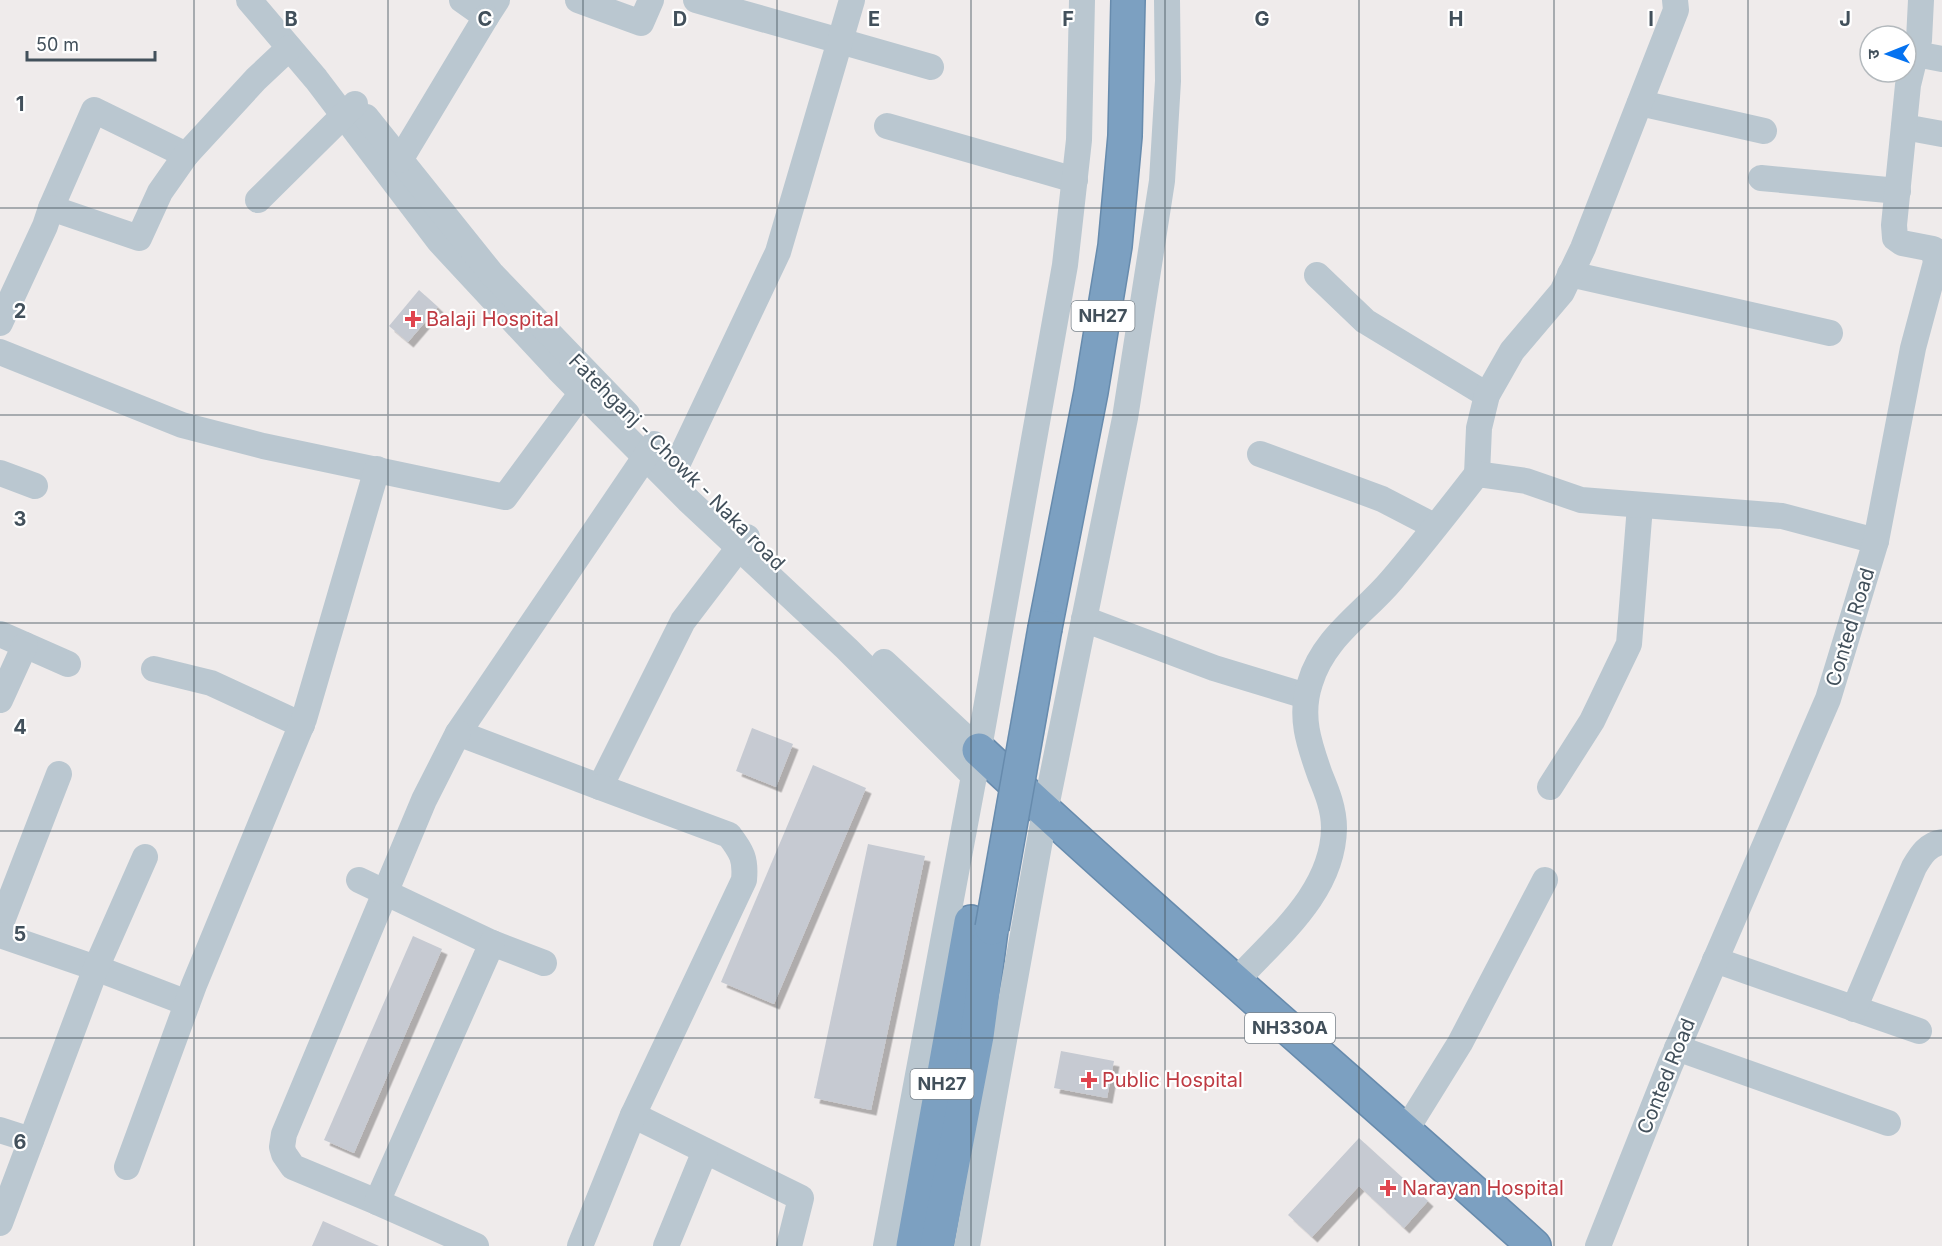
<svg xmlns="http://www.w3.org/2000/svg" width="1942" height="1246" font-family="Inter,'Noto Sans Devanagari',sans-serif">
<defs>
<filter id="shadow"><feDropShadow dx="5.5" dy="5.5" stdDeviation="0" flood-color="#0004"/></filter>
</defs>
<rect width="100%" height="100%" fill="#efebeb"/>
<g fill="#c6cad2" filter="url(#shadow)">
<path d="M419,290L438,307L408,342L389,326Z"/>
<path d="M752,728L793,744L776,787L736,771Z"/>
<path d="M813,765L866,788L774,1004L721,982Z"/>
<path d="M868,844L925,856L871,1110L814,1098Z"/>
<path d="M413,936L442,949L354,1153L324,1140Z"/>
<path d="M1061,1051L1114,1061L1107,1098L1054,1088Z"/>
<path d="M1359,1138L1428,1201L1404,1228L1359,1186L1312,1237L1288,1215Z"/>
<path d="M323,1221L379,1246H312Z"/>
</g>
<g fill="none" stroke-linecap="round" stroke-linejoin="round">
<g stroke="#678bad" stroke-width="36">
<g id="highway">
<path d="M1045,628L1091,392L1115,246L1125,136L1128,0"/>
<path d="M979,750C1160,919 1350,1080 1534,1246"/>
<path d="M913,1246L971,922"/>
<path d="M937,1246L977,1036L991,930"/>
</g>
</g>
<g stroke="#bac7d0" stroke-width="26">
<path d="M249,0L316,79L439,241L558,369L689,501L847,649L974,776"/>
<path d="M462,0L486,17L497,0"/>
<path d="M578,0L641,23L651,0"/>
<path d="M696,0L931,67"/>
<path d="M1916,54L1942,59"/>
<path d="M1640,103L1764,131"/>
<path d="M366,117L491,273L627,414"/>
<path d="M887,126L1075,180"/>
<path d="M1904,127L1942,134"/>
<path d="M400,160L486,17"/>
<path d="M1761,178L1898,191"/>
<path d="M258,200L355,104"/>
<path d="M51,208L94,110L186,155L256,79L289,48"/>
<path d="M1570,274L1830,333"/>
<path d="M1317,275L1365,321L1487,395"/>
<path d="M0,323L45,226L51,208L139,238L160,192L186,155"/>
<path d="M0,352L182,425L263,446L505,497L592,379"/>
<path d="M654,444L458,733L600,787L683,621L747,537"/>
<path d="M1260,454L1382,499L1434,526"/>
<path d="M677,465L778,252L852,0"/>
<path d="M0,473L35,486"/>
<path d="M1477,474L1479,428L1487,395L1512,351L1562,292L1583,248L1676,10L1675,0"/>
<path d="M1084,619L1214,668L1306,696"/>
<path d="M0,634L68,664"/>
<path d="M884,662L979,750"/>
<path d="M154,669L211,683L302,725"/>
<path d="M0,700L25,645"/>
<path d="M458,733L424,800L284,1134L282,1147L284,1154L293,1167L377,1202L476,1246"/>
<path d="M1550,787L1592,721L1629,644L1640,506"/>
<path d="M359,880L492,943L544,963"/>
<path d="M0,926L59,774"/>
<path d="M0,935L96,968L187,1003"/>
<path d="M1715,960L1919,1031"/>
<path d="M1236,981C1276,937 1333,893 1334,828C1334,809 1327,792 1320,775C1309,744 1299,716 1310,683C1323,638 1363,614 1391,581C1421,546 1449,510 1477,474L1526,481L1581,500L1782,516L1876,541"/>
<path d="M1854,1009L1914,867C1921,855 1928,844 1942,842"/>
<path d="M1677,1048L1888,1123"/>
<path d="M633,1115L801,1198L789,1246"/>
<path d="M0,1130L31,1140"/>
<path d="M1406,1130L1460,1043L1545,880"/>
<path d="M127,1167L194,985L304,719L377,469"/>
<path d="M377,1202L492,943"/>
<path d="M0,1223L96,968L145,857"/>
<path d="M580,1246L633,1115L744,880C746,859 742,852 729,835L600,787"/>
<path d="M666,1246L705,1151"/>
<path d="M886,1246L974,776L1065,265L1079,140L1082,0"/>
<path d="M967,1246L1045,812L1125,418L1162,181L1168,81L1167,0"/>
<path d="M1598,1246L1670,1065L1828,699L1876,541L1913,348L1936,262L1933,249L1902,243L1895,238L1894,225L1908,85L1919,40L1921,0"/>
</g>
<use href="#highway" stroke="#7ca0c1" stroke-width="33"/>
<g stroke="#678bad" stroke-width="36" stroke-linecap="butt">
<path id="highway-bridge" d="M992,928L1045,628"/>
</g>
<use href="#highway-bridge" stroke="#7ca0c1" stroke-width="33"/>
</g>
<path fill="none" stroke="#42505b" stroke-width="1.5" stroke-opacity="0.55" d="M194,0V1246M388,0V1246M583,0V1246M777,0V1246M971,0V1246M1165,0V1246M1359,0V1246M1554,0V1246M1748,0V1246M0,208H1942M0,415H1942M0,623H1942M0,831H1942M0,1038H1942"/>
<g fill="#e0444e" stroke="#fff" stroke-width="2">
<path d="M410 310h6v6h6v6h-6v6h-6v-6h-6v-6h6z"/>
<path d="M1086 1071h6v6h6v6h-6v6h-6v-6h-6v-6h6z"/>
<path d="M1385 1179h6v6h6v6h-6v6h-6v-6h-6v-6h6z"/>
</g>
<g text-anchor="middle" stroke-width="4.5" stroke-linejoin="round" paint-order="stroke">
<g fill="#fff" stroke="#7b848c" stroke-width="1.5">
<rect x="1071.5" y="301" width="63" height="30" rx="4.5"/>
<rect x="1245" y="1013" width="90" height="30" rx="4.5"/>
<rect x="910.5" y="1069" width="63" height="30" rx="4.5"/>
</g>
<g font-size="18" font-weight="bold" fill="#42505b">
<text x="1103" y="322">NH27</text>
<text x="1290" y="1034">NH330A</text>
<text x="942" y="1090">NH27</text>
</g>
<g font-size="20" fill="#be3a42" stroke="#fff" text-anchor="start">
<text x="426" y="326">Balaji Hospital</text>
<text x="1102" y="1087">Public Hospital</text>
<text x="1402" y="1195">Narayan Hospital</text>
</g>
<g font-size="20" fill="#42505b" stroke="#fff">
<text transform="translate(677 462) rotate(45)" y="7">Fatehganj - Chowk - Naka road</text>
<text transform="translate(1850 627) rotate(-73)" y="7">Conted Road</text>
<text transform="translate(1666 1076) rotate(-68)" y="7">Conted Road</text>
</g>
</g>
<g font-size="20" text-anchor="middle" font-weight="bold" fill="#42505b" stroke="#fff" stroke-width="4.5" stroke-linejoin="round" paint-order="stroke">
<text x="291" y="26">B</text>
<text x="485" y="26">C</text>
<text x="680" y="26">D</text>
<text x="874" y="26">E</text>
<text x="1068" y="26">F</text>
<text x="1262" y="26">G</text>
<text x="1456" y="26">H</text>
<text x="1651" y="26">I</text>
<text x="1845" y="26">J</text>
<text x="20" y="111">1</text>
<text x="20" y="318">2</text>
<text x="20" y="526">3</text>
<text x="20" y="734">4</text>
<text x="20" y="941">5</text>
<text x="20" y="1149">6</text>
</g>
<g transform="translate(1888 54) rotate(269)"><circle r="28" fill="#ffffff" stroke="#b3b9bd" stroke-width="1.5"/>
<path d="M0-4.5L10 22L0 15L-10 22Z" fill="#0472f0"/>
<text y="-9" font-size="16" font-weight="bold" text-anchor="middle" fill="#42505b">उ</text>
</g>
<path d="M27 51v9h128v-9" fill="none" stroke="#42505b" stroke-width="3"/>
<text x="36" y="51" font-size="18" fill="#42505b" stroke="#ffffff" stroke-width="4.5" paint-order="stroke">50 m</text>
</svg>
